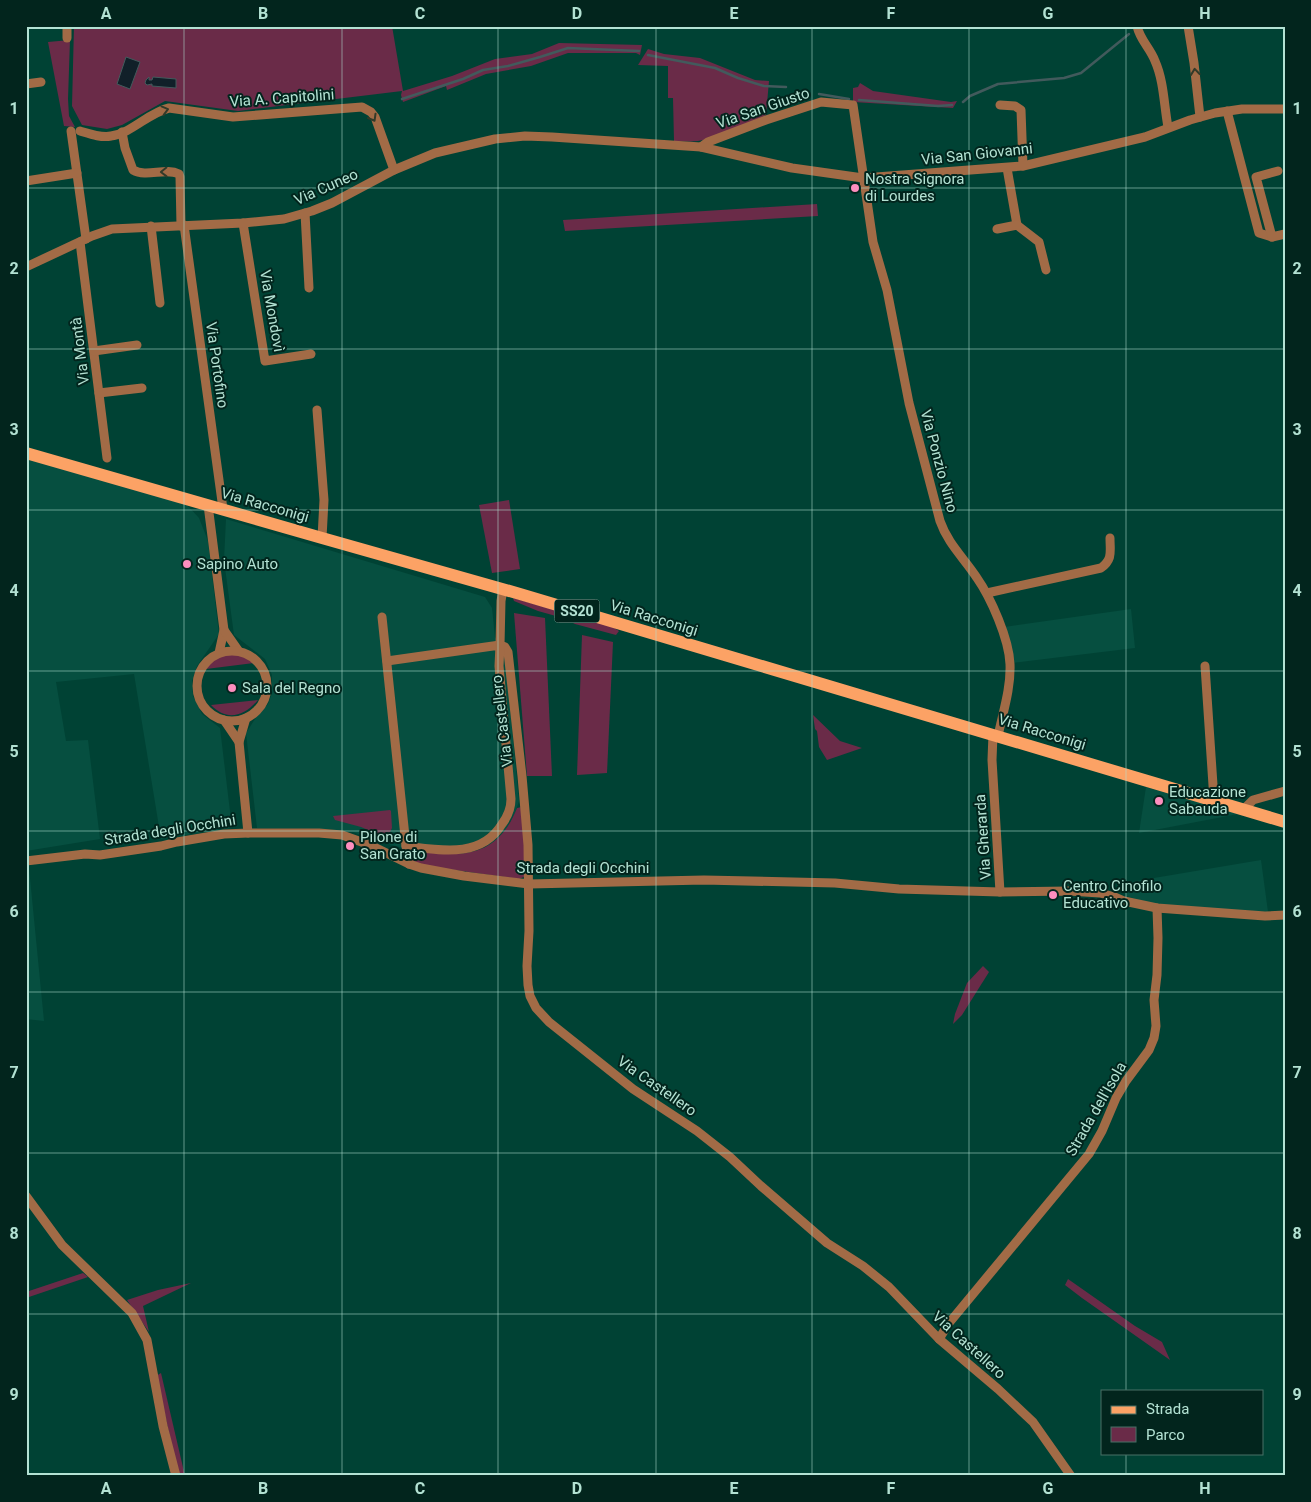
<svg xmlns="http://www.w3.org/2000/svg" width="1311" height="1502" font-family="Roboto,sans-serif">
<rect width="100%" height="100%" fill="#004234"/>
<g fill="#064f40">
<path d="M26,457L187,505L199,518L208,541L219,634L197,666L192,681L193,696L202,714L220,728L232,828L161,839L134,674L56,682L66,741L88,740L100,839L26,851Z"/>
<path d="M226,519L485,597L492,608L495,637L505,654L519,801L515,813L506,829L494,843L469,853L444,855L410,850L374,840L353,832L321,829L257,828L246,733L255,719L268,704L272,693V675L265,659L234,635L224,560Z"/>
<path d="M1131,609L1135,648L1012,663L1004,627Z"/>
<path d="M1146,787L1238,814L1139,833Z"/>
<path d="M1261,860L1268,912L1158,905L1126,896L1130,882Z"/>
<path d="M26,868H29L44,1021L26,1019Z"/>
</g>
<g fill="#6a2b48">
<path d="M74,26H392L403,91L452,76L495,59L532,54L559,43L642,45L640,55L636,53H568L531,66L486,74L447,90L446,86L403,102L401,95L402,91L238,111L165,101L122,125L107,129L82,125L72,106Z"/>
<path d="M70,40L68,99L69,116L75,127L64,126L48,42Z"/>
<path d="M648,49L664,54L700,58L755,80L769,81L766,115C745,126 722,137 698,141C690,142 682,141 674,141L673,98H668V66L638,65Z"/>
<path d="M860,83L873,91L951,102L957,101L953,108L853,102V88L858,87Z"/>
<path d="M817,204L818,216L565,231L563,220Z"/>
<path d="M509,500L520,569L492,573L479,505Z"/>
<path d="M513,598L611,626L619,631L616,635L575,624L563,618L538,611L514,601Z"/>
<path d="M514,613L545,618L552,776H527Z"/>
<path d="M582,635L613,642L607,773L577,775Z"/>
<path d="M232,653L241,655L254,663L206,669C212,659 220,654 232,653Z"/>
<path d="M258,700C244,716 227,722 211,705Z"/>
<path d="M813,715L840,741L862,748L827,760L819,747L817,731L815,729Z"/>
<path d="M522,807L526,876L519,879L426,866L412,861L410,850C458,857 496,861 517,808Z"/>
<path d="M390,810L391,811L392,828L390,832L382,836L361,827L335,820L333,816Z"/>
<path d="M983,966L989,972L962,1015L953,1024L955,1014L967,983Z"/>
<path d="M83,1273L88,1277L26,1298V1292Z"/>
<path d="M1068,1279L1135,1326L1162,1342L1170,1360L1082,1298L1065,1285Z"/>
<path d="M191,1283L143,1306L149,1332L127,1300L158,1290Z"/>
<path d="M161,1373L185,1476H179L156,1376Z"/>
</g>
<g fill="#112029" stroke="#425a5c">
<path d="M126,57L140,62L130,89L117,84Z"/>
<path d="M149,77V80H152L153,77L176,79V88L152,86V84L147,85L145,83L146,80Z"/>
</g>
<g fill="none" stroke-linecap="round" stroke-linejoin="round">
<g stroke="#425a5c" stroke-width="2.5">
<path d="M648,55L715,68L738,78L764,86L786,87"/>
<path d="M819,94L849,99"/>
<path d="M402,99L463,79L483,70L508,66L540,57L568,48L639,51"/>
<path d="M859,100L938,106L952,105"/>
<path d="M963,102L970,96L998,84L1064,78L1081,73L1129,34"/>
</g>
<g stroke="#a26b46" stroke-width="9">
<path d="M67,26V38"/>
<path d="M1137,26C1140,40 1150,48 1155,61C1164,81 1164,106 1168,127"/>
<path d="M1188,26L1194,63L1200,117"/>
<path d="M26,84L41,82"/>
<path d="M1000,105L1015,106L1021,110L1023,166"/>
<path d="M1227,111L1259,233L1272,237"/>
<path d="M71,131L86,239"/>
<path d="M80,131C90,134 101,138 111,136C132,133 148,113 169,108L233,117L362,107L371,112L375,117L394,170"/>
<path d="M122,132L125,148L133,170C147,178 165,167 179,174L180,177L181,226"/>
<path d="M701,147L708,142L766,120L821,102L853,105L873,242L887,290L909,403L940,521C948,544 964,558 977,578C991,598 1009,639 1010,664C1011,688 1003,712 998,736"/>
<path d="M1007,168L1017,225"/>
<path d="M1278,171L1256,177L1272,237L1285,234"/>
<path d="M26,181L77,173"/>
<path d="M305,213L309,288"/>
<path d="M243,223L265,361L311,354"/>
<path d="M184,225L223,509"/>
<path d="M151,226L160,303"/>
<path d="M997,229L1017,225L1039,242L1046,270"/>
<path d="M80,242L107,458"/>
<path d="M26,267L92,236L112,229L243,223L284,219L312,211L332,203L394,170L435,153L495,139L525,136L552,137L701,147L792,168L863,178L1023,166L1145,137L1190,120L1215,113L1242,109H1285"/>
<path d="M94,351L137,345"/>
<path d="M99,393L142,388"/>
<path d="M317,410L324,500L322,538"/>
<path d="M208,505L224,630L219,653"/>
<path d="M503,589L501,601L500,645L505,647L508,652L522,776L528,845L529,931L527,966L528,985L530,996L536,1008L549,1022L633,1089L697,1131L730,1157L761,1186L827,1243L863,1266L889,1287L939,1339L998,1389L1033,1422L1071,1476"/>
<path d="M987,593L1101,568C1113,559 1110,552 1110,538"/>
<path d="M382,617L406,846L409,864"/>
<path d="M224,630L238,650"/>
<circle cx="232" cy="686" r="35"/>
<path d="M387,661L500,645L499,666L511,799C511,809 508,816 502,824C481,859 439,850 406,846"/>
<path d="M1205,666L1214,800"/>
<path d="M246,718L239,742L248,833"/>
<path d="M224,720L239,742"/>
<path d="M993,734L992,760L1000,892L1069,891L1100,893L1115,897L1124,901L1157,908L1265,916L1285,915"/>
<path d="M1244,809L1253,800L1285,791"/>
<path d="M26,861L85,854L100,855L161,846L177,842L224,834L248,833H319L342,835L370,845L409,864L421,868L464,876L529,884L704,880L835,883L899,889L1000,892"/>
<path d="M26,1196L62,1245L132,1313L147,1340L163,1426L176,1476"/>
<path d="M939,1339L949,1323L1089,1154L1102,1131L1116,1098L1126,1081L1149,1050L1154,1038L1156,1026L1154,1000L1157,975L1158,938L1157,908"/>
</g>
<path stroke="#fca265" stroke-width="12" d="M26,453L322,538L520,594L1285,822"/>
</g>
<defs><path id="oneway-chevron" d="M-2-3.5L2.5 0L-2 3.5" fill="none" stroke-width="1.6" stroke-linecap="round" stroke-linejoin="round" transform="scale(1.25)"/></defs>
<g stroke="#323a29">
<use href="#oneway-chevron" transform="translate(1195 72) rotate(-96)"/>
<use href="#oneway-chevron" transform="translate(165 110) rotate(-15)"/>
<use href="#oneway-chevron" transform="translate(373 118) rotate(60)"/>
<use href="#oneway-chevron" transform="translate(164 172) rotate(179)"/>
</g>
<path fill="none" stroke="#b3e2d3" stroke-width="1" stroke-opacity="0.55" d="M184,26V1476M342,26V1476M498,26V1476M656,26V1476M812,26V1476M969,26V1476M1126,26V1391M26,188H1285M26,349H1285M26,510H1285M26,671H1285M26,831H1285M26,992H1285M26,1153H1285M26,1314H1285M1126,1453V1476"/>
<g fill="#fd8ebe" stroke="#02251d" stroke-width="2">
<circle cx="855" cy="188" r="5"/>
<circle cx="187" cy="564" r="5"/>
<circle cx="232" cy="688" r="5"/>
<circle cx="1159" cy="801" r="5"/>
<circle cx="350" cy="846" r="5"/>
<circle cx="1053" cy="895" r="5"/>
</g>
<g text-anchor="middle" stroke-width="4" stroke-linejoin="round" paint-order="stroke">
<rect fill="#02251d" stroke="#7ea99c" stroke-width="1" x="554.5" y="599.5" width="45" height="23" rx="4"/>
<g font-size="14" font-weight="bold" fill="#b3e2d3">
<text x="577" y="616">SS20</text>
</g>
<g font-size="15" fill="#b3e2d3" stroke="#02251d">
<text transform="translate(282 98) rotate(-4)" y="5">Via A. Capitolini</text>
<text transform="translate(763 108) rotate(-19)" y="5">Via San Giusto</text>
<text transform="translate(977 154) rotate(-6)" y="5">Via San Giovanni</text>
<text transform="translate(326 187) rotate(-24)" y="5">Via Cuneo</text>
<text transform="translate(272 311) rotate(80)" y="5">Via Mondovì</text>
<text transform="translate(80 351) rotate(-97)" y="5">Via Montà</text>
<text transform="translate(217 365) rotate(82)" y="5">Via Portofino</text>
<text transform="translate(939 461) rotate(75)" y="5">Via Ponzio Nino</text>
<text transform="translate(265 505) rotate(16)" y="5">Via Racconigi</text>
<text transform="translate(654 618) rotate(17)" y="5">Via Racconigi</text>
<text transform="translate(502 721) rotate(-97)" y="5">Via Castellero</text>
<text transform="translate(1042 732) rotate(17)" y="5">Via Racconigi</text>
<text transform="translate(170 830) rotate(-9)" y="5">Strada degli Occhini</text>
<text transform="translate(983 837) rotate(-94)" y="5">Via Gherarda</text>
<text x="583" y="873">Strada degli Occhini</text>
<text transform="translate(657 1086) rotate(35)" y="5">Via Castellero</text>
<text transform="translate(1096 1109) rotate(-60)" y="5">Strada dell'Isola</text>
<text transform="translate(969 1345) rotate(42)" y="5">Via Castellero</text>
</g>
<g font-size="15" fill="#b3e2d3" stroke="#02251d" text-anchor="start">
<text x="865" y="184">Nostra Signora<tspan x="865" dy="17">di Lourdes</tspan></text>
<text x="197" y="569">Sapino Auto</text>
<text x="242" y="693">Sala del Regno</text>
<text x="1169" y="797">Educazione<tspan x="1169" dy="17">Sabauda</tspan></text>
<text x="360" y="842">Pilone di<tspan x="360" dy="17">San Grato</tspan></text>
<text x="1063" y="891">Centro Cinofilo<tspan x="1063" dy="17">Educativo</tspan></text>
</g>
</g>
<rect width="1311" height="1502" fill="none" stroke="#02251d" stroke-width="55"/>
<rect x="1101" y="1390" width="162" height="65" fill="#02251d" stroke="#497166"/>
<rect x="1111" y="1406" width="25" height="8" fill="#fca265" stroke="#497166"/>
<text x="1146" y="1414" font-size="15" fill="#b3e2d3">Strada</text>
<rect x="1111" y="1427" width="25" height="15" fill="#6a2b48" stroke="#497166"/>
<text x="1146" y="1440" font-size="15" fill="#b3e2d3">Parco</text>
<rect x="28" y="28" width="1256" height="1446" fill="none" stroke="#b3e2d3" stroke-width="2"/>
<g font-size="16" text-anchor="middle" font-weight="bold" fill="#b3e2d3">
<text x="106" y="19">A</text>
<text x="263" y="19">B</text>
<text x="420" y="19">C</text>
<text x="577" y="19">D</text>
<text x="734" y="19">E</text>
<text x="891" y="19">F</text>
<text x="1048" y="19">G</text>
<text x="1205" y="19">H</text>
<text x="14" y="114">1</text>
<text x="1297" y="114">1</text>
<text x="14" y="274">2</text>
<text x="1297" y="274">2</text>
<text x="14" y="435">3</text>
<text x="1297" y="435">3</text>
<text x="14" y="596">4</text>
<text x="1297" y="596">4</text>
<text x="14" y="757">5</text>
<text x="1297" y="757">5</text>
<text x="14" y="917">6</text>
<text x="1297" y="917">6</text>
<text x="14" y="1078">7</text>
<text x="1297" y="1078">7</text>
<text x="14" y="1239">8</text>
<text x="1297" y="1239">8</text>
<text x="14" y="1400">9</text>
<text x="1297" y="1400">9</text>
<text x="106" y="1494">A</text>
<text x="263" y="1494">B</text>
<text x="420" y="1494">C</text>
<text x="577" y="1494">D</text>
<text x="734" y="1494">E</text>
<text x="891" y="1494">F</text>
<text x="1048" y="1494">G</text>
<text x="1205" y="1494">H</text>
</g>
</svg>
